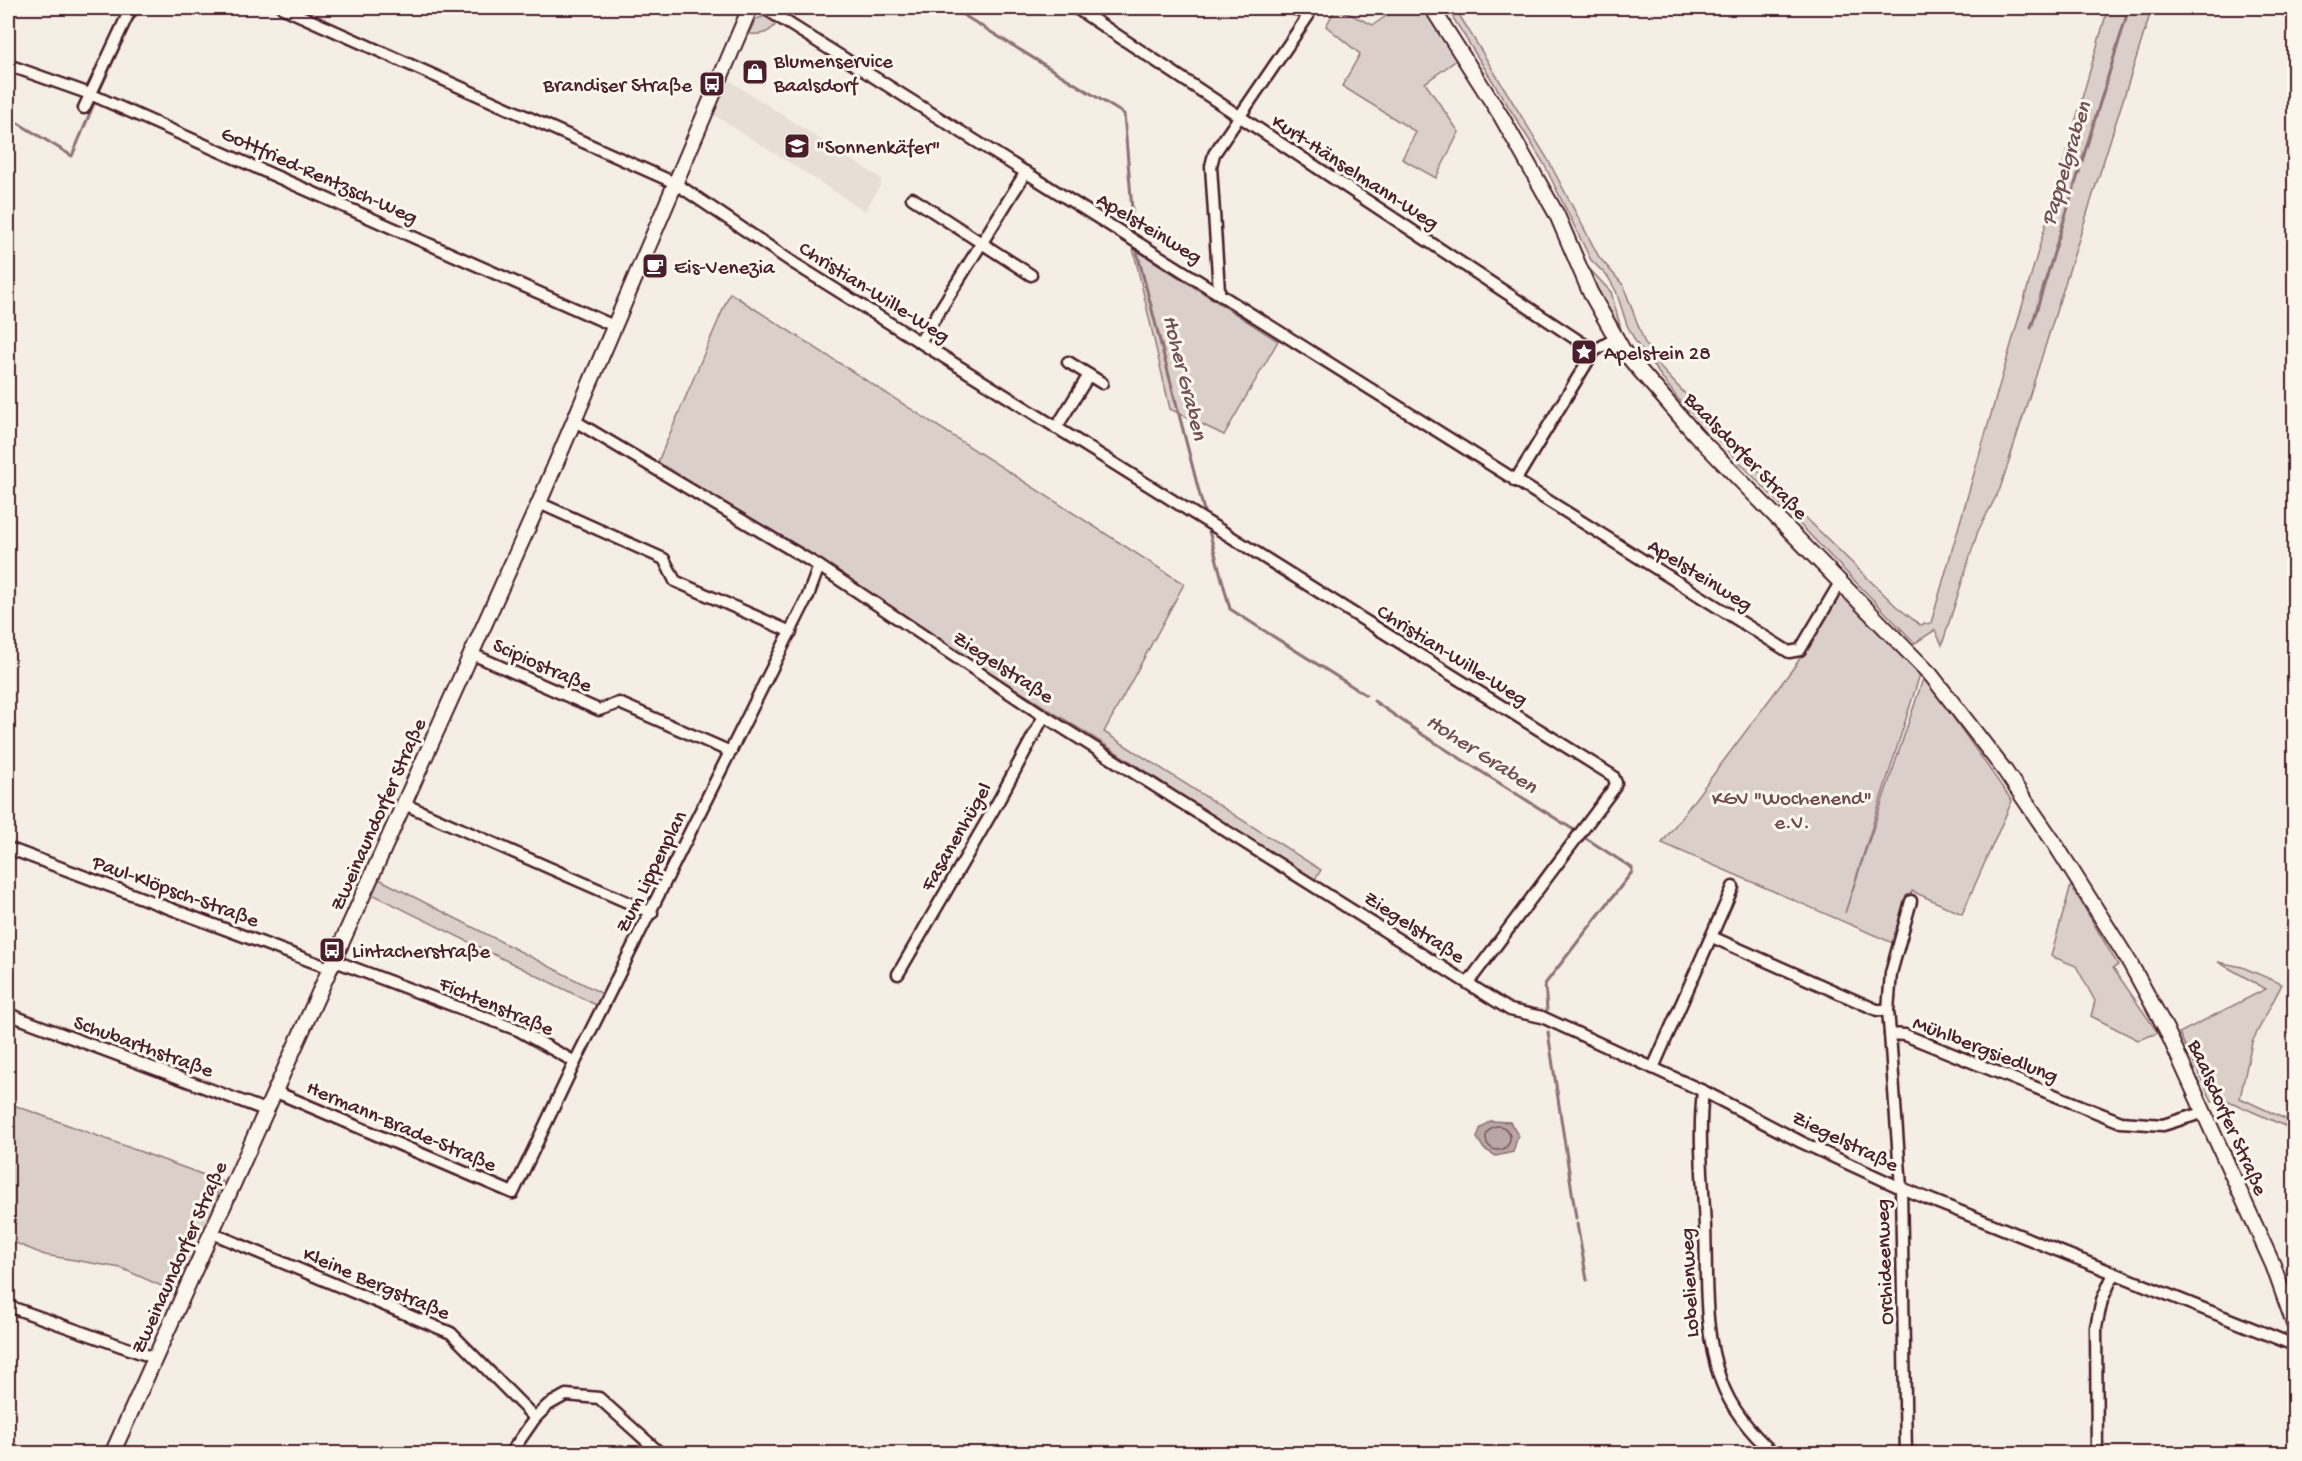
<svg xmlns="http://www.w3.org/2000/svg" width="2302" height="1461" font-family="'Gochi Hand',sans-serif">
<rect width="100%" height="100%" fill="#f4eee4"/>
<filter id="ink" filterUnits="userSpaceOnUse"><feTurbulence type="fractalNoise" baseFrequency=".0167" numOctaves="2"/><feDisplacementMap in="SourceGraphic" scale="12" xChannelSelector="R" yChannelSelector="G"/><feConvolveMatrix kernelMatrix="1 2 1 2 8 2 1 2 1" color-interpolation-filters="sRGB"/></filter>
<g filter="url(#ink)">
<path fill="#e7dfd6" d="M730,81L880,178L881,184L865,211L714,115Z"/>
<g fill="#dbd0c9" stroke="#92787a" stroke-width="1.5">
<path d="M1336,8L1373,25L1398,8H1425L1458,59L1425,83L1459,132L1436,178L1402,159L1416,132L1342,86L1360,54L1326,26Z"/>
<path d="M1447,8H1455L1547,158L1599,257L1623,285L1644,341L1657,364L1753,466L1896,606L1920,625L1931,623L2108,8H2152L2000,489L1978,531L1942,645L1935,630L1915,643L1678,399L1637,344L1627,325L1616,291L1608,277L1591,260L1543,162Z"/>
<path d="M766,16L777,23C768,34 762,35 749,34L756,19Z"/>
<path d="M1133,248L1278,341L1224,435L1170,409Z"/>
<path d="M1583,262L1611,292L1621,329L1599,296Z"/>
<path d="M730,293L1184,584L1104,732L1321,870L1314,881L1099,741L657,464Z"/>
<path d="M1843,592L1921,671L1845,913L1924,676L2012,801L1962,914L1912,891L1895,944L1662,843L1797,663L1835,594Z"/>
<path d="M379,879L605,995L598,1006L372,894Z"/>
<path d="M2071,885L2118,965L2113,968L2158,1033L2138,1040L2091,1016L2095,1001L2076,966L2051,956Z"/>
<path d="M2218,962L2242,967L2282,984L2252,1042L2240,1098L2294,1123V1130L2224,1099L2212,1101L2179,1033L2266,989Z"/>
<path d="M8,1103L223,1182L217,1192L219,1205L189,1271L182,1269L173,1287L178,1289L177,1293L121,1268L45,1255L8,1240Z"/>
</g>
<path fill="#baa7a5" stroke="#8d7174" stroke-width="1.5" d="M1490,1121L1510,1122L1518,1135L1513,1152L1496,1156L1484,1149L1477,1138L1480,1129Z"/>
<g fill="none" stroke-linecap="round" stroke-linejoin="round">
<circle stroke="#77555c" stroke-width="1.5" cx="1498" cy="1138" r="12"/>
<g stroke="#8d7174" stroke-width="3">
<path d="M952,8L1124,114L1134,233"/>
<path d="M100,90L130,23L141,8"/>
<path d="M8,117L72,156L96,99"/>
<path d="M1137,252L1204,511"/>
<path d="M2031,328L2129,8"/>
<path d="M1209,531L1230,609L1366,695"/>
<path d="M1374,701L1423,735L1574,830"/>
<path d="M1547,1010L1545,984L1632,872V868L1584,837"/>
<path d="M1548,1032L1576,1218"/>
<path d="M1577,1224L1587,1280"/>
</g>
<g stroke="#4a1f2b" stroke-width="15">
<g id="street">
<path d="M283,8L675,183L795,264L1613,776L1616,783L1614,788L1468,983"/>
<path d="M764,8L1789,652L1800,650L1841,581"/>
<path d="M1076,8L1594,351L1616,338"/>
<path d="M8,65L90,94L614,326"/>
<path d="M84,108L131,8"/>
<path d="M912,198L1031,275"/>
<path d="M1219,291L1211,166L1214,154L1308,16L1295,8"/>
<path d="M920,342L1026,172"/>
<path d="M1068,362L1102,383"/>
<path d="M575,421L819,566L1044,716L1510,1010L1542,1017L1703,1091L1801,1142L1901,1188L2294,1345"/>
<path d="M1056,428L1089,375"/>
<path d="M1515,481L1594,351"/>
<path d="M539,503L664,559L675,581L791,632"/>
<path d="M472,654L599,710L619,703L731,752"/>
<path d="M404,804L652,913"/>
<path d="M8,848L332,969"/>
<path d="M1712,937L1877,1010H1888L1890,1034L1905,1035L2121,1122L2163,1125L2205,1112"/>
<path d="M335,961L518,1030L575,1062"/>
<path d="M898,974L999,800L1044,716"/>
<path d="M1888,1010L1891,973L1911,901"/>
<path d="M8,1014L268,1111"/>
<path d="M1890,1034L1901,1188L1906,1454"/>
<path d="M1653,1068L1733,887"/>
<path d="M1703,1091C1698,1135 1703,1183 1705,1227C1707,1278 1703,1332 1721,1381C1731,1409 1752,1434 1774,1454"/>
<path d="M276,1092L513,1193L575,1062L808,596L819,566"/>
<path d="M212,1233L451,1333L535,1418"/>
<path d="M8,1306L155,1358"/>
<path d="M510,1454L535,1418L548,1405L566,1395L599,1398L661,1454"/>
<path d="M2097,1454L2096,1327L2102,1300L2114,1273"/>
</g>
</g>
<g stroke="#4a1f2b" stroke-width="18">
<g id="secondary">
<path d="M1432,8L1501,116L1557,215L1590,292L1624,352L1696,435L1931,675L2005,771L2055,844L2130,963L2166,1029L2273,1265L2294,1324"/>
<path d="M112,1454L539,503L750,8"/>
</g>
</g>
<use href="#street" stroke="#fbf7ec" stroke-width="10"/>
<use href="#secondary" stroke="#fbf7ec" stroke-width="14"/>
</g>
</g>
<defs>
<g id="shop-square" transform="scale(1.35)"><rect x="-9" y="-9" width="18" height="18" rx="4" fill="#4a1f2b" stroke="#fbf7ec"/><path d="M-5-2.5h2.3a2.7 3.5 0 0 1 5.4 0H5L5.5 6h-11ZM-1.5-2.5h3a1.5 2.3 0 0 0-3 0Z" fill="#fff"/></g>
<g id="bus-square" transform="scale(1.35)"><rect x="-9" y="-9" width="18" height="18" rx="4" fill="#4a1f2b" stroke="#fbf7ec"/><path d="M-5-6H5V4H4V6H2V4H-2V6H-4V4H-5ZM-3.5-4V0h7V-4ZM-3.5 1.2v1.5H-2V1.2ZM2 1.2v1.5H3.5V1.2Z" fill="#fff"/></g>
<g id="school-square" transform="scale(1.35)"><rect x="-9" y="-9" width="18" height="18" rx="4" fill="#4a1f2b" stroke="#fbf7ec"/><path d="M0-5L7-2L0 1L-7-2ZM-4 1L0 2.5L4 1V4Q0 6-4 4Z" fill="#fff"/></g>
<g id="cafe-square" transform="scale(1.35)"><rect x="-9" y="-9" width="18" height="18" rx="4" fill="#4a1f2b" stroke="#fbf7ec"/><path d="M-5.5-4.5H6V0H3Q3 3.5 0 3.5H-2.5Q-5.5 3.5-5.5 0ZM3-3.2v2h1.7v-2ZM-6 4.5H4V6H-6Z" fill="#fff"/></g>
<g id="sight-square" transform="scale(1.35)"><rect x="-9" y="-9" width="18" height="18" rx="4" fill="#4a1f2b" stroke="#fbf7ec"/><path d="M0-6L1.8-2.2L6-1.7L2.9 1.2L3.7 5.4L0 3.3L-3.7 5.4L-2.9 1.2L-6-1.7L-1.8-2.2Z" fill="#fff"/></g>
</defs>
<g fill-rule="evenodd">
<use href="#shop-square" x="755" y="72"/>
<use href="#bus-square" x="712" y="84"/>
<use href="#school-square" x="797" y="146"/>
<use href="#cafe-square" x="655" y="266"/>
<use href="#sight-square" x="1584" y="352"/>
<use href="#bus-square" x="332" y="950"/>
</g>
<g text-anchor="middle" stroke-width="6" stroke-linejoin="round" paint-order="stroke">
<g font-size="21" fill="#4a1f2b" stroke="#fbf7ec" text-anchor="start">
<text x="774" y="67">Blumenservice<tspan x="774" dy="24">Baalsdorf</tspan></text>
<text x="692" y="91" text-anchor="end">Brandiser Straße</text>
<text x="816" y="153">"Sonnenkäfer"</text>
<text x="674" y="273">Eis-Venezia</text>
<text x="1604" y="359">Apelstein 28</text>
<text x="352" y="957">Lintacherstraße</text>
</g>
<g font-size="21" fill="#4a1f2b" stroke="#fbf7ec">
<text transform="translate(1356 171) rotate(33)" y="7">Kurt-Hänselmann-Weg</text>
<text transform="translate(320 174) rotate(24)" y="7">Gottfried-Rentzsch-Weg</text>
<text transform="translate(1150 227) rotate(31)" y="7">Apelsteinweg</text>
<text transform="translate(875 291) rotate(32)" y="7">Christian-Wille-Weg</text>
<text transform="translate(1747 455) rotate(46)" y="7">Baalsdorfer Straße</text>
<text transform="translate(1701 574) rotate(32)" y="7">Apelsteinweg</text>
<text transform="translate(1453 654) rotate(32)" y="7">Christian-Wille-Weg</text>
<text transform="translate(543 664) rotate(24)" y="7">Scipiostraße</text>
<text transform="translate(1004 666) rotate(33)" y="7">Ziegelstraße</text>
<text transform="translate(377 814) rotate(-66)" y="7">Zweinaundorfer Straße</text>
<text transform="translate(955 836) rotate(-60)" y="7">Fasanenhügel</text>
<text transform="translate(650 871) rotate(-63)" y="7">Zum Lippenplan</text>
<text transform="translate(176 890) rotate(20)" y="7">Paul-Klöpsch-Straße</text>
<text transform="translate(1415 926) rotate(33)" y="7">Ziegelstraße</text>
<text transform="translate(497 1005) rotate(23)" y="7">Fichtenstraße</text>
<text transform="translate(144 1045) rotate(20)" y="7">Schubarthstraße</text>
<text transform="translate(1986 1048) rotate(21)" y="7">Mühlbergsiedlung</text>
<text transform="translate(2229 1117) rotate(66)" y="7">Baalsdorfer Straße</text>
<text transform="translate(402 1125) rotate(23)" y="7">Hermann-Brade-Straße</text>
<text transform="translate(1846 1140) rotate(26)" y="7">Ziegelstraße</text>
<text transform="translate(178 1257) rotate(-66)" y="7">Zweinaundorfer Straße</text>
<text transform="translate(1883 1262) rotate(-92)" y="7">Orchideenweg</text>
<text transform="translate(377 1282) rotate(23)" y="7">Kleine Bergstraße</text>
<text transform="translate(1688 1283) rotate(-93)" y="7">Lobelienweg</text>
</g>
<g font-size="21" fill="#6e4b52" stroke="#fbf7ec">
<text x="1792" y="804">KGV "Wochenend"<tspan x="1792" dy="24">e.V.</tspan></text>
</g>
<g font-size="22" font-style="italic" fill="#714f56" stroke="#fbf7ec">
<text transform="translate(2064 163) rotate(-73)" y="8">Pappelgraben</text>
<text transform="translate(1187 377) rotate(76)" y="8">Hoher Graben</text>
<text transform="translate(1483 752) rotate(33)" y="8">Hoher Graben</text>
</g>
</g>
<rect width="2302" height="1461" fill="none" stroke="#fbf7ec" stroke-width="30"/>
<rect x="15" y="15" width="2272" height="1431" fill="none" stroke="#4a1f2b" stroke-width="2" filter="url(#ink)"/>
</svg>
